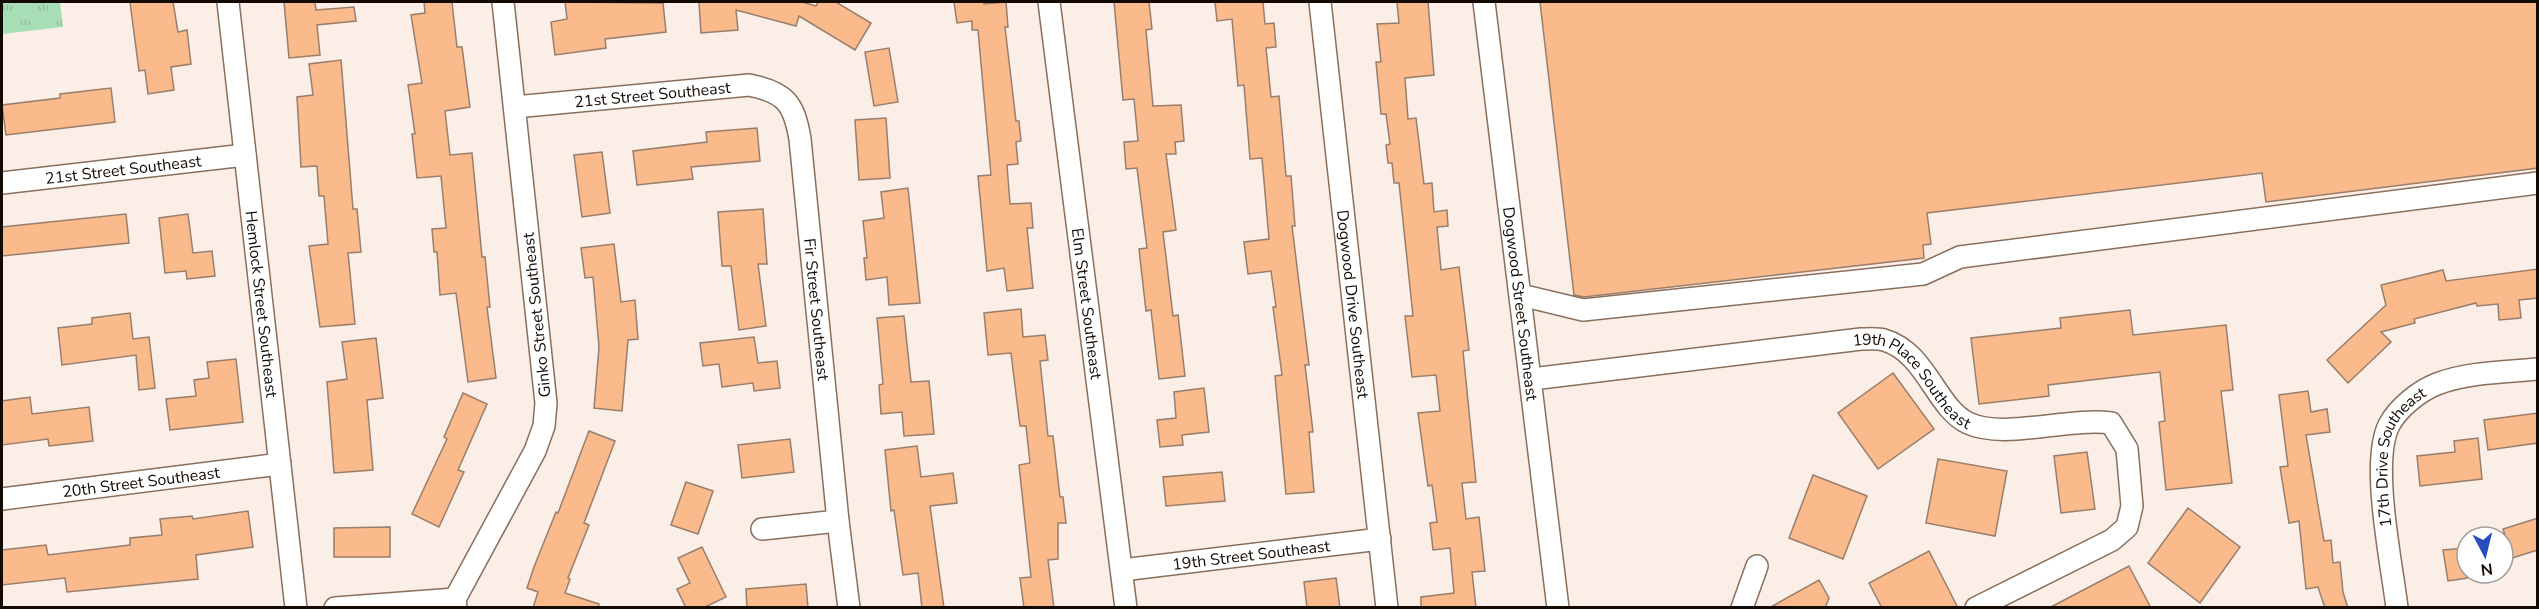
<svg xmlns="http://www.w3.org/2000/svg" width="2539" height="609" font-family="'Nunito Sans',sans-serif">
<defs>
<pattern id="grass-tufts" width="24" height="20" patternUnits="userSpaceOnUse" patternTransform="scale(1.5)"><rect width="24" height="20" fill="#a8deb7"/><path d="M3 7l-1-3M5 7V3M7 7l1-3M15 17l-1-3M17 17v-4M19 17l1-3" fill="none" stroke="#90bd9c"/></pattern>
</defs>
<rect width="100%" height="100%" fill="#faeee6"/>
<path fill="url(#grass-tufts)" d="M2,2H60L63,27L2,34Z"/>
<g fill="#fbba8c" stroke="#997e6b" stroke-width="1.5">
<path d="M130,2H173L178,32L187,30L191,64L171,67L174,90L148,94L145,70L139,71Z"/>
<path d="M284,2H315L316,10L354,7L356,21L317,25L320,55L289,58Z"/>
<path d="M424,2H452L457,47H462L470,107L445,111L450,155L472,153L482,257H485L490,307H487L496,378L468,382L456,293L440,295L437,252H434L432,229L446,228L441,176L417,178L412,134H415L408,85L422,83L411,15L425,13Z"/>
<path d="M565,2L663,3L666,32L605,39L606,48L555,55L551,22L567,19Z"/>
<path d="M699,2H802L816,6L818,2H836L871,23L855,50L799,16L796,26L736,10L738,30L701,33Z"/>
<path d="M954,2H984V4L1006,2L1008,27H1005L1016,121H1019L1021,141L1016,142L1018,164L1007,165L1010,204L1031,203L1033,228H1027L1033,288L1007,291L1004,268L987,271L978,176L991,175L978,30H972V21L957,23Z"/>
<path d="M1114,2H1149L1152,29L1146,30L1153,106L1181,105L1184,141L1175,142L1176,154H1166L1176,230L1163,232L1173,316L1178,315L1185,376L1159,379L1151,310L1146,311L1139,249L1147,248L1137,168L1126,169L1124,142L1138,141L1134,99L1123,100Z"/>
<path d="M1215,2H1263L1265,24L1274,23L1276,47L1266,48L1271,97L1279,96L1286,176H1291L1295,226H1292L1309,365H1305L1313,432H1309L1314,492L1286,494L1275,376L1282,375L1273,307H1276L1271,271L1248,274L1244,242L1269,239L1262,158L1250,159L1244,85L1238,86L1232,19L1217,21Z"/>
<path d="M1397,2H1428L1434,75L1405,78L1408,119L1416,118L1424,184L1432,183L1434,212L1447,210L1448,226L1437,227L1441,270L1459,267L1469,350L1463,351L1476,482L1462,483L1466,519L1479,517L1485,571L1472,572L1476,608H1421V597L1454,593L1450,548L1433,550L1430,523L1437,522L1432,485L1428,486L1418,413L1440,411L1436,375L1412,377L1405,316H1413L1399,183H1394L1392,163H1388L1386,145L1390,144L1386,114H1381L1376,62H1381L1377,24L1399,23Z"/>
<path d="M1540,2H2538V168L2266,202L2262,173L1927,213L1931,244L1923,245L1924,258L1584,297L1574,295Z"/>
<path d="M889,48L898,102L874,106L865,52Z"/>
<path d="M341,60L353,209H357L361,252L348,253L355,324L320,327L309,246L328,244L324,196H319L317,166L301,167L297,97L313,95L309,64Z"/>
<path d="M111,88L115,122L6,135L2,105L60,98V94Z"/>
<path d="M886,118L890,178L859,180L855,120Z"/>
<path d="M757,128L760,161L691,167L693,179L637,185L633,151L707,142L706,132Z"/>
<path d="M602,152L610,213L582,217L574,155Z"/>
<path d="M908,188L920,303L889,305L887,277L866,280L864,258H867L863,221L884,218L881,192Z"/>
<path d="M763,209L767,264H758L766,326L739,330L731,266H722L718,212Z"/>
<path d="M126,214L129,243L2,256V227Z"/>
<path d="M188,214L193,253L212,251L215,276L187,279L186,271L165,273L159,218Z"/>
<path d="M614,244L621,302L635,300L638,339L628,340L622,411L594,408L599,347L593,277L585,278L581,248Z"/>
<path d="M2538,269V298L2519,300L2521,318L2499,320L2498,304L2477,306L2476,303L2414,319L2415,323L2381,332L2391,342L2348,383L2327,360L2386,305L2381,285L2443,270L2446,281Z"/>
<path d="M1021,309L1023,337L1045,335L1048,360L1040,361L1048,436H1053L1060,497H1063L1066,523H1058V559L1048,560L1054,608H1024L1020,578L1031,577L1019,465L1030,463L1026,426H1020L1011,353L988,355L984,313Z"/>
<path d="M2130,310L2133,335L2226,325L2233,390L2221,391L2232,483L2166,490L2159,422L2165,421L2160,372L2048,385L2049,396L1979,404L1971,338L2061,328L2060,318Z"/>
<path d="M130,313L133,339L149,337L155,388L139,390L136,355L62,365L58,328L92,324V318Z"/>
<path d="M904,316L911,382L929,381L934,434L904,436L902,412L881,414L879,385L883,384L877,318Z"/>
<path d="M754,337L758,363L777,361L780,388L754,391L753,383L722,387L719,364L703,366L700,343Z"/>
<path d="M376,338L383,398L367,400L373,470L334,473L327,382L347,379L342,342Z"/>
<path d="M236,359L243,422L170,430L166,399L196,396L194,380L209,378L207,362Z"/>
<path d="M1893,373L1934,429L1878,469L1838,413Z"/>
<path d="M1204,388L1209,432L1182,435L1183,445L1160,447L1157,420L1176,418L1174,392Z"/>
<path d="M2308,391L2311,412L2327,409L2330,432L2306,435L2324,541L2331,540L2333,563L2340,562L2343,592L2348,608H2325L2318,587L2306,589L2299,521L2289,523L2280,467L2288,466L2279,395Z"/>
<path d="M463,393L487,404L458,470L464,472L439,527L412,514L447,439L444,437Z"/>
<path d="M30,397L32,414L89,407L93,441L49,446L48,439L2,445V401Z"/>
<path d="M2538,413V443L2488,450L2484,420Z"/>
<path d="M589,431L615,441L584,523L589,525L568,578L570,579L565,593L599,604L598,608H533L538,592L527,588L534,567L556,512L558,513Z"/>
<path d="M2478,438L2482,479L2420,486L2417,456L2455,452L2454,441Z"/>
<path d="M790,439L794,472L742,478L738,445Z"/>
<path d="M917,446L921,477L953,473L957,503L930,506L944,608H922L918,573L903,575L894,510L891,511L885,450Z"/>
<path d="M2087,452L2095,509L2061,513L2054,456Z"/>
<path d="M1938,459L2007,471L1995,536L1926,523Z"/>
<path d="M1222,472L1225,501L1166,506L1163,477Z"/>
<path d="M1813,475L1867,496L1843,559L1789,538Z"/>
<path d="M686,482L713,491L698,534L671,525Z"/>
<path d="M2188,508L2240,547L2200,603L2148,563Z"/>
<path d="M248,511L253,547L196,555L198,579L67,592L65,578L2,585V550L46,545L48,555L130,545V538L162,535L160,519L192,516L193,519Z"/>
<path d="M2538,518V550L2512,558L2503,529Z"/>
<path d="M390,527V557H334V528Z"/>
<path d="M702,547L726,597L703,608H686L677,589L690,583L678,558Z"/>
<path d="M2467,548V578L2448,581L2443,550Z"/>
<path d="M1929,551L1958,608H1882L1869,583Z"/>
<path d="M2129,566L2151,608H2049Z"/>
<path d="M1336,578L1340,608H1307L1304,582Z"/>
<path d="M1819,580L1829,598L1825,608H1769Z"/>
<path d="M806,584L808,608H747L746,589Z"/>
</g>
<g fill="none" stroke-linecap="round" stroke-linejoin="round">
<g stroke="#896f5c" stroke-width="24">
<g id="minor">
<path id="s1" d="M228,2L296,608"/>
<path id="s2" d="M1049,2L1126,608"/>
<path id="s3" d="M1320,2L1387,608"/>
<path id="s4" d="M1484,2L1558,608"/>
<path id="s5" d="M515,107L749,85C785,92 794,103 800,139L838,521L849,608"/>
<path id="s6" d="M2,183L245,155"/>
<path d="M1521,295L1583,310L1923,274L1960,257L2538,183"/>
<path id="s7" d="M1532,379L1861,339C1868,339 1878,338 1884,340C1926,352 1936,408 1968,423C2004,440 2069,417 2111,423L2127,449L2132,506L2127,527L2112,540L1976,608"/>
<path id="s8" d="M2,499L280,464"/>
<path d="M762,529L838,521"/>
<path id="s9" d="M1122,570L1380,539"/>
<path d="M335,608L455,599"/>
<path d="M456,608L455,599L535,451L544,426L546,403L503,2"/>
<path d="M1742,608L1757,566"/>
<path id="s10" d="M2397,608C2392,564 2370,463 2389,425C2398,408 2419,391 2437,384C2467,372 2506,372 2538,369"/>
</g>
</g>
<use href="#minor" stroke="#fff" stroke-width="21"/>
</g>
<g text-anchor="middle" stroke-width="6" stroke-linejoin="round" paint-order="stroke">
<g font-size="16" fill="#140a04" stroke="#fff">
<text dy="6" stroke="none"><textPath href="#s5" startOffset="138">21st Street Southeast</textPath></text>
<text dy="6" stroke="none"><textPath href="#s6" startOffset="122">21st Street Southeast</textPath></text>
<text dy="6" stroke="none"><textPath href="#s2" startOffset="304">Elm Street Southeast</textPath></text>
<text dy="6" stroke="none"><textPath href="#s3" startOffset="304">Dogwood Drive Southeast</textPath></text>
<text dy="6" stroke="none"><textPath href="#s4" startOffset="304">Dogwood Street Southeast</textPath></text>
<text dy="6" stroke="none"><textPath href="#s1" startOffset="304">Hemlock Street Southeast</textPath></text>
<text dy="6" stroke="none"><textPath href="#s5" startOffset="488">Fir Street Southeast</textPath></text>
<text transform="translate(536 315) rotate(-96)" y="6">Ginko Street Southeast</text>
<text dy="6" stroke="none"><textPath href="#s7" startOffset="400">19th Place Southeast</textPath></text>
<text dy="6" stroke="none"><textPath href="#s10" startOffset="158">17th Drive Southeast</textPath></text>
<text dy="6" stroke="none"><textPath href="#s8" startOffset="140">20th Street Southeast</textPath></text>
<text dy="6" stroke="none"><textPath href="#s9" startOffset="130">19th Street Southeast</textPath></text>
</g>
</g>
<rect width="2539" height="609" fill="none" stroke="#140a04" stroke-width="6"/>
<g transform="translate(2485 555) rotate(173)"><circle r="28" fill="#ffffff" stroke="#a19d9b" stroke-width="1.5"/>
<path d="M0-4.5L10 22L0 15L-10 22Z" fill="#284ebd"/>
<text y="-9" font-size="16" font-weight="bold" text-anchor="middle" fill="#140a04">N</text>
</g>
</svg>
